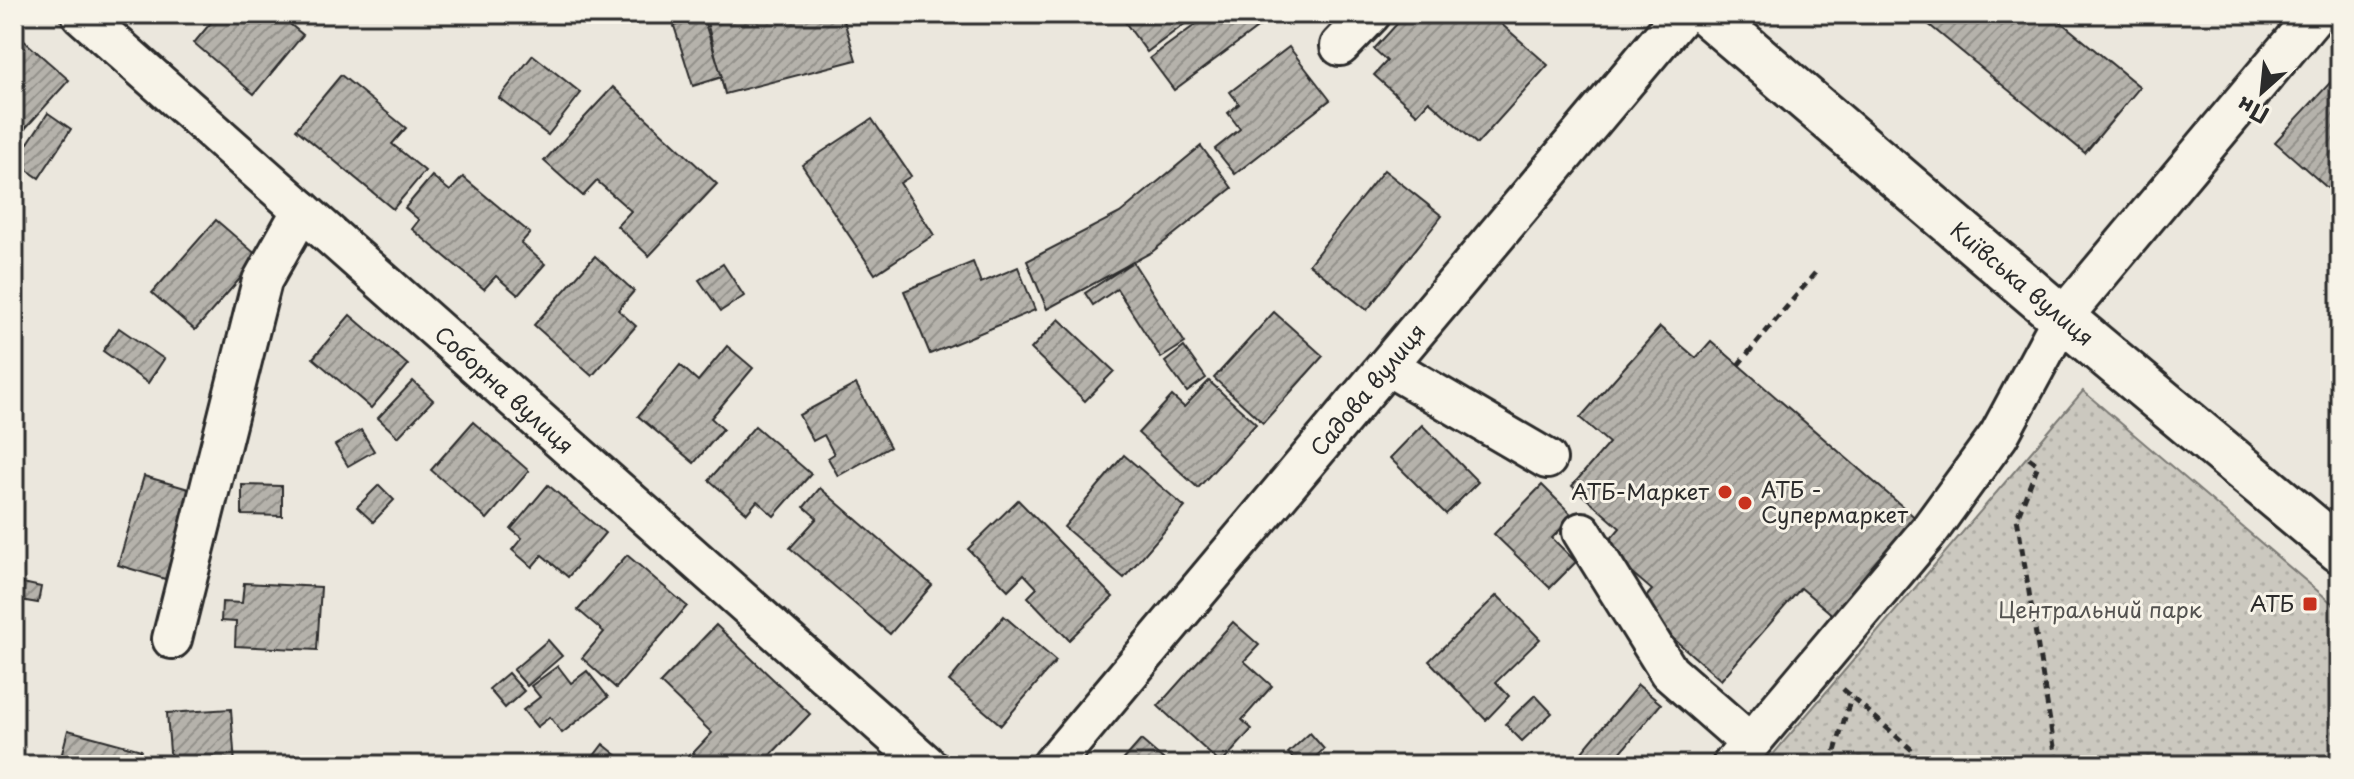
<svg xmlns="http://www.w3.org/2000/svg" width="2354" height="779" font-family="'Playpen Sans',sans-serif">
<defs>
<pattern id="park-dots" width="8" height="8" patternUnits="userSpaceOnUse" patternTransform="scale(2)"><rect width="8" height="8" fill="#cbc8bf"/><path d="M2 2h.1M6 6h.1" fill="none" stroke="#aeaca4" stroke-width="1.8" stroke-linecap="round"/></pattern>
<pattern id="building-hatch" width="6" height="6" patternUnits="userSpaceOnUse" patternTransform="scale(2)"><rect width="6" height="6" fill="#b5b2ab"/><path d="M-1 1l2-2M0 6l6-6M5 7l2-2" fill="none" stroke="#93918b"/></pattern>
</defs>
<rect width="100%" height="100%" fill="#ebe7dd"/>
<filter id="ink" filterUnits="userSpaceOnUse"><feTurbulence type="fractalNoise" baseFrequency=".0125" numOctaves="2"/><feDisplacementMap in="SourceGraphic" scale="16" xChannelSelector="R" yChannelSelector="G"/><feConvolveMatrix kernelMatrix="1 2 1 2 8 2 1 2 1" color-interpolation-filters="sRGB"/></filter>
<g filter="url(#ink)">
<path fill="url(#park-dots)" stroke="#7b7a75" stroke-width="2" d="M2083,391L2340,610V765H1764Z"/>
<g fill="url(#building-hatch)" stroke="#2b2b2b" stroke-width="2">
<path d="M218,14H278L303,35L254,94L194,43Z"/>
<path d="M718,14H842L856,60L725,94L706,18Z"/>
<path d="M1119,14H1198L1147,52Z"/>
<path d="M1210,14H1276L1174,90L1150,58Z"/>
<path d="M1406,14H1490L1548,65L1477,144L1429,101L1417,114L1374,75L1387,61L1374,49Z"/>
<path d="M1916,14H2051L2140,87L2085,153Z"/>
<path d="M703,17L722,77L693,86L674,26Z"/>
<path d="M14,32L69,80L24,130L14,122Z"/>
<path d="M1289,47L1330,100L1235,174L1215,149L1240,129L1228,113L1239,104L1230,92Z"/>
<path d="M533,55L581,93L548,135L499,98Z"/>
<path d="M2340,72V199L2275,142Z"/>
<path d="M341,75L406,128L392,144L425,171L393,209L296,129Z"/>
<path d="M613,87L717,184L649,256L617,226L631,211L597,181L583,196L544,161Z"/>
<path d="M48,113L71,129L39,178L14,161V137L28,143Z"/>
<path d="M872,119L911,176L900,183L934,235L875,274L802,165Z"/>
<path d="M1201,146L1232,188L1152,252L1047,309L1027,261L1120,213Z"/>
<path d="M1384,170L1442,216L1367,310L1309,264Z"/>
<path d="M432,176L450,191L463,177L530,233L521,243L545,264L518,295L496,276L484,289L412,229L419,220L405,208Z"/>
<path d="M216,220L259,257L195,330L152,293Z"/>
<path d="M595,256L634,291L618,310L636,326L592,376L534,325Z"/>
<path d="M973,262L981,283L1018,267L1035,310L930,354L904,291Z"/>
<path d="M1133,262L1185,343L1161,358L1117,289L1093,305L1085,293Z"/>
<path d="M723,264L744,296L721,311L699,280Z"/>
<path d="M1274,312L1323,356L1263,423L1214,378Z"/>
<path d="M350,315L408,365L371,408L313,358Z"/>
<path d="M1059,319L1114,371L1085,401L1031,349Z"/>
<path d="M1660,327L1696,358L1711,341L1918,520L1834,616L1801,588L1721,680L1637,607L1652,590L1603,548L1620,528L1572,486L1609,443L1580,418Z"/>
<path d="M119,328L164,359L148,383L103,351Z"/>
<path d="M727,346L753,368L711,418L723,429L694,463L638,416L680,365L698,381Z"/>
<path d="M1184,347L1206,378L1187,392L1165,362Z"/>
<path d="M413,381L433,400L398,437L378,418Z"/>
<path d="M1209,381L1256,424L1198,488L1138,433L1172,396L1184,407Z"/>
<path d="M856,384L890,447L838,476L828,458L834,454L824,435L813,441L799,415Z"/>
<path d="M473,422L529,471L487,519L431,470Z"/>
<path d="M1422,425L1478,482L1446,514L1390,458Z"/>
<path d="M755,426L811,474L774,516L757,501L747,513L709,480Z"/>
<path d="M361,430L374,451L348,466L335,445Z"/>
<path d="M1124,455L1185,507L1124,578L1064,527Z"/>
<path d="M144,476L192,490L165,579L118,565Z"/>
<path d="M242,485L282,486V516L242,515Z"/>
<path d="M379,485L394,500L373,522L357,507Z"/>
<path d="M548,485L605,533L568,577L542,555L532,567L512,550L522,538L511,529Z"/>
<path d="M1542,485L1573,516L1552,538L1576,562L1550,588L1494,534Z"/>
<path d="M820,488L932,585L890,634L790,548L817,518L804,507Z"/>
<path d="M1018,500L1113,597L1069,640L1028,597L1037,588L1024,574L1008,590L968,549Z"/>
<path d="M627,555L687,606L616,688L582,658L604,632L578,610Z"/>
<path d="M14,581L41,587L38,603L14,599Z"/>
<path d="M244,583L321,587L317,650L235,646L236,622L221,621L222,602L242,603Z"/>
<path d="M1497,595L1540,639L1496,682L1509,696L1486,720L1429,661Z"/>
<path d="M1004,616L1056,661L1001,725L949,681Z"/>
<path d="M1233,622L1259,645L1244,661L1272,686L1242,720L1252,729L1221,764L1158,706Z"/>
<path d="M716,625L810,714L761,765H706L693,753L712,733L660,683Z"/>
<path d="M548,640L562,656L527,686L513,670Z"/>
<path d="M558,666L571,683L587,671L608,697L562,733L550,717L537,727L523,710L540,697L531,686Z"/>
<path d="M508,673L524,691L505,708L489,689Z"/>
<path d="M1638,685L1661,704L1610,765H1571Z"/>
<path d="M1535,695L1552,713L1522,741L1505,724Z"/>
<path d="M231,709L235,765H171L167,713Z"/>
<path d="M68,730L141,750L137,765H59Z"/>
<path d="M1310,733L1324,749L1307,765H1299L1288,753Z"/>
<path d="M1141,740L1170,765H1119Z"/>
<path d="M603,744L629,765H587Z"/>
</g>
<g fill="none" stroke-linecap="round" stroke-linejoin="round">
<g stroke="#2b2b2b" stroke-width="44">
<g id="minor">
<path d="M81,14L927,765"/>
<path d="M1340,46L1371,14"/>
<path d="M1388,366L1547,459"/>
<path d="M1582,532L1669,672L1750,743"/>
<path d="M172,639L262,281L302,210"/>
<path d="M1052,765L1682,14"/>
<path d="M1732,765L1929,531L1999,435L2062,318L2316,14"/>
</g>
</g>
<g stroke="#2b2b2b" stroke-width="50">
<path id="major" d="M1707,14L2062,318L2340,550"/>
</g>
<g stroke="#2b2b2b" stroke-width="5" stroke-dasharray="8 6" stroke-linecap="butt">
<path d="M1738,365L1816,272"/>
<path d="M2029,458L2038,465L2017,518L2057,765"/>
<path d="M1843,689L1929,765"/>
<path d="M1831,765L1851,697"/>
</g>
<use href="#minor" stroke="#f7f3e8" stroke-width="38"/>
<use href="#major" stroke="#f7f3e8" stroke-width="44"/>
</g>
</g>
<g fill="#c8321e" stroke="#f7f3e8" stroke-width="3">
<circle cx="1725" cy="492" r="8"/>
<circle cx="1745" cy="503" r="8"/>
<rect x="2302" y="596" width="16" height="16" rx="4"/>
</g>
<g text-anchor="middle" stroke-width="6" stroke-linejoin="round" paint-order="stroke">
<g font-size="22" fill="#2b2b2b" stroke="#f7f3e8">
<text transform="translate(2022 284) rotate(40)" y="8">Київська вулиця</text>
<text transform="translate(504 390) rotate(42)" y="8">Соборна вулиця</text>
<text transform="translate(1368 390) rotate(-50)" y="8">Садова вулиця</text>
</g>
<g font-size="22" fill="#2b2b2b" stroke="#f7f3e8" text-anchor="end">
<text x="1761" y="498" text-anchor="start">АТБ -<tspan x="1761" dy="25">Супермаркет</tspan></text>
<text x="1709" y="500">АТБ-Маркет</text>
<text x="2294" y="612">АТБ</text>
</g>
<g font-size="22" fill="#535250" stroke="#f7f3e8">
<text x="2100" y="618">Центральний парк</text>
</g>
</g>
<rect width="2354" height="779" fill="none" stroke="#f7f3e8" stroke-width="48"/>
<rect x="24" y="24" width="2306" height="731" fill="none" stroke="#2b2b2b" stroke-width="3" filter="url(#ink)"/>
<g transform="translate(2262 92) rotate(207)" stroke="#f7f3e8" stroke-width="6" paint-order="stroke">
<path d="M0-6L14 30L0 20L-14 30Z" fill="#2b2b2b"/>
<text y="-12" font-size="22" font-weight="bold" text-anchor="middle" fill="#2b2b2b">Пн</text>
</g>
</svg>
